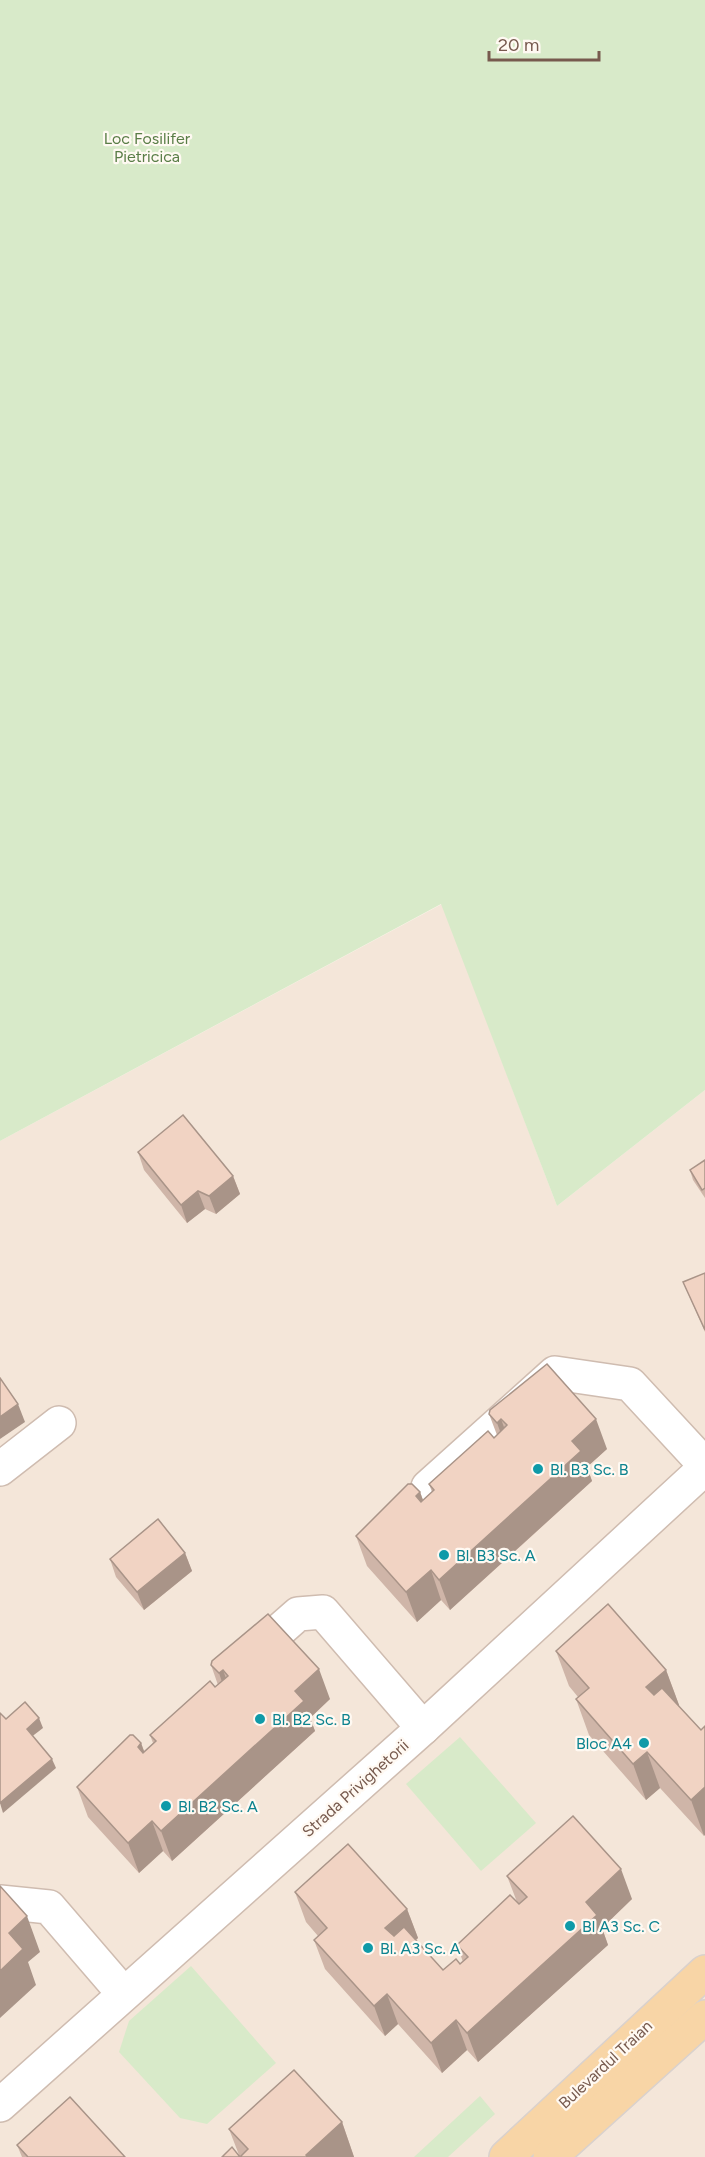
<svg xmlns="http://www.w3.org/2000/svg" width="705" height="2157" font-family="Figtree,sans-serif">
<rect width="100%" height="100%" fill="#fcf5eb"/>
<path fill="#f4e6d9" d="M442,904L557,1206L705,1090V2157H0V1141Z"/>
<g fill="#d8eac9">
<path d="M0,0H705V1090L557,1206L441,904L0,1141Z"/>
<path d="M460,1737L536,1823L481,1871L406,1784Z"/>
<path d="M191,1966L276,2063L207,2124L180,2118L119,2052L129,2021Z"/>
<path d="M480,2096L495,2114L448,2157H414Z"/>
</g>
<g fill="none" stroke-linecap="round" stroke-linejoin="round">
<g stroke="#cfbcb0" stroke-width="36">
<g id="minor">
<path d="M0,1469L59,1423"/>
<path d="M428,1487L555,1373L630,1384L705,1465"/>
<path d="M247,1659L298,1614L323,1612L423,1728"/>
<path d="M0,1902L49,1907L123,1993"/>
<path d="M0,2105L423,1728L705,1468"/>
</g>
</g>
<g stroke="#d9d1cd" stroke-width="36">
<g id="primary">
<path d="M506,2157L705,1972"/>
<path d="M550,2157L705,2017"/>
</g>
</g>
<use href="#minor" stroke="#fff" stroke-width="33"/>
<use href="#primary" stroke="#f8d5a6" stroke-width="33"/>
</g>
<g fill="#cfb5a8">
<path d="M138,1152L233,1176L240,1194L216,1214L205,1209L187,1223L144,1170Z"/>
<path d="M705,1160V1198L693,1180L690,1170Z"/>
<path d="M705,1273V1332L683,1282Z"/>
<path d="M489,1414L607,1449L587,1467L592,1481L523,1544L450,1610L441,1600L417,1622L367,1566L356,1536L420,1492L423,1500L432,1492L429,1484L497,1435Z"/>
<path d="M185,1553L192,1571L144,1610L116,1577L110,1559Z"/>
<path d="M556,1651L666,1670L679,1705L704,1836L660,1788L646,1800L589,1735L576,1699L578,1697L569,1686Z"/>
<path d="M211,1665L330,1699L310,1718L315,1731L172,1861L163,1851L139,1873L88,1817L77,1787L141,1743L144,1751L153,1743L150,1735L218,1685Z"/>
<path d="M507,1876L632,1899L602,1928L608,1945L478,2062L467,2050L442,2073L398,2024L385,2036L325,1969L314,1940L318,1936L306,1922L295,1892L407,1909L418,1938L416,1940L443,1970L460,1964L463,1962L457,1945L517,1902Z"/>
<path d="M342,2122L354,2157H222L239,2155L229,2129Z"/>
<path d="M17,2145L125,2157H22Z"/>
</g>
<g fill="#a99488">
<path d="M233,1176L240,1194L216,1214L209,1196Z"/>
<path d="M198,1191L205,1209L187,1223L181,1205Z"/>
<path d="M18,1404L25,1422L0,1439V1417Z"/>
<path d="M501,1419L512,1449L508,1452L497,1423Z"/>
<path d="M596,1419L607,1449L587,1467L592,1481L450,1610L439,1580L572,1441Z"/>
<path d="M420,1492L431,1522L416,1496Z"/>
<path d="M185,1553L192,1571L144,1610L137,1592Z"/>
<path d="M431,1570L441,1600L417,1622L406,1592Z"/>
<path d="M319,1669L330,1699L310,1718L315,1731L172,1861L161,1831L295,1691Z"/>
<path d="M223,1670L234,1700L229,1703L219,1673Z"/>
<path d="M666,1670L679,1705L659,1722L646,1687Z"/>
<path d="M39,1718L43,1728L30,1738L27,1729Z"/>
<path d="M141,1743L152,1773L138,1747Z"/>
<path d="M647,1752L660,1788L646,1800L633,1764Z"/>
<path d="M52,1759L56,1768L3,1813L0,1803Z"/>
<path d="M705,1787V1835L704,1836L691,1800Z"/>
<path d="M152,1821L163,1851L139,1873L128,1843Z"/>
<path d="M621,1869L632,1899L602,1928L608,1945L478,2062L467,2033L586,1902Z"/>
<path d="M407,1909L418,1938L396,1957L385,1928Z"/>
<path d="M27,1916L40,1952L28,1962L36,1985L0,2018V1971L9,1933Z"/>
<path d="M387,1994L398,2024L385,2036L374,2006Z"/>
<path d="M456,2020L467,2050L442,2073L431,2043Z"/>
<path d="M342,2122L354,2157H307L306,2155Z"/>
</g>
<g fill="#f1d3c3" stroke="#a99488" stroke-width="1.5">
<path d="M183,1115L233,1176L209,1196L198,1191L181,1205L138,1152Z"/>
<path d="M705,1160V1188L702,1190L690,1170Z"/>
<path d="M705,1273V1330L683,1282Z"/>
<path d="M547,1364L596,1419L572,1441L581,1451L439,1580L431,1570L406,1592L356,1536L408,1484H412L420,1492L416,1496L421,1502L434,1490L429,1484L488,1431L494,1438L507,1425L501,1419L497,1423L489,1414L490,1410Z"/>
<path d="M0,1378L18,1404L0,1417Z"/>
<path d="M158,1519L185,1553L137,1592L110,1559Z"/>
<path d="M608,1604L666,1670L646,1687L654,1695L662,1688L701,1730L705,1726V1787L691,1800L647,1752L633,1764L576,1699L589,1688L556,1651Z"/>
<path d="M268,1614L319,1669L295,1691L304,1701L161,1831L152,1821L128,1843L77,1787L130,1735H133L141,1743L138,1747L143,1753L156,1741L150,1735L210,1681L215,1687L228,1676L223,1670L219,1673L211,1665L212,1661Z"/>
<path d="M25,1702L39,1718L27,1729L52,1759L0,1803V1713L6,1719Z"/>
<path d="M573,1816L621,1869L586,1902L597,1915L467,2033L456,2020L431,2043L387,1994L374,2006L314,1940L327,1928L295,1892L348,1844L407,1909L385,1928L394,1936L404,1927L443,1970L456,1959L460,1964L468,1957L457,1945L510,1895L519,1904L527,1897L507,1876Z"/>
<path d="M0,1886L27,1916L9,1933L23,1949L0,1971Z"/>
<path d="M294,2070L342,2122L306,2155L308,2157H222L232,2147L240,2157L248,2149L229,2129Z"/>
<path d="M70,2097L125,2157H28L17,2145Z"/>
</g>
<g fill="#0f9aa8" stroke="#fff9f2" stroke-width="2">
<circle cx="538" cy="1469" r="6"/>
<circle cx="444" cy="1555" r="6"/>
<circle cx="260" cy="1719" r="6"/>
<circle cx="644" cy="1743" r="6"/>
<circle cx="166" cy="1806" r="6"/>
<circle cx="570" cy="1926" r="6"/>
<circle cx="368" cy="1948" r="6"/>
</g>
<g text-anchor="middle" stroke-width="4.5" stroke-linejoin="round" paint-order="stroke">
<g font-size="16" fill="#597d46" stroke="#fff9f2">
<text x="147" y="144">Loc Fosilifer<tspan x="147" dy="18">Pietricica</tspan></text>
</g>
<g font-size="16" fill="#0d838f" stroke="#fff9f2" text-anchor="start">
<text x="550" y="1475">Bl. B3 Sc. B</text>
<text x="456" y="1561">Bl. B3 Sc. A</text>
<text x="272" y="1725">Bl. B2 Sc. B</text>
<text x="632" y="1749" text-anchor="end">Bloc A4</text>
<text x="178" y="1812">Bl. B2 Sc. A</text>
<text x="582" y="1932">Bl A3 Sc. C</text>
<text x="380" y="1954">Bl. A3 Sc. A</text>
</g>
<g font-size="16" fill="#775a4e" stroke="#fff9f2">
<text transform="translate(355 1788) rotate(-42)" y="6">Strada Privighetorii</text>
<text transform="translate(605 2064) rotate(-43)" y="6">Bulevardul Traian</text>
</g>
</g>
<path d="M489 51v9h110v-9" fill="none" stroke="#775a4e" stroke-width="3"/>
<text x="498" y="51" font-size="18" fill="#775a4e" stroke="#fff9f2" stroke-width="4.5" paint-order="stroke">20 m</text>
</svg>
